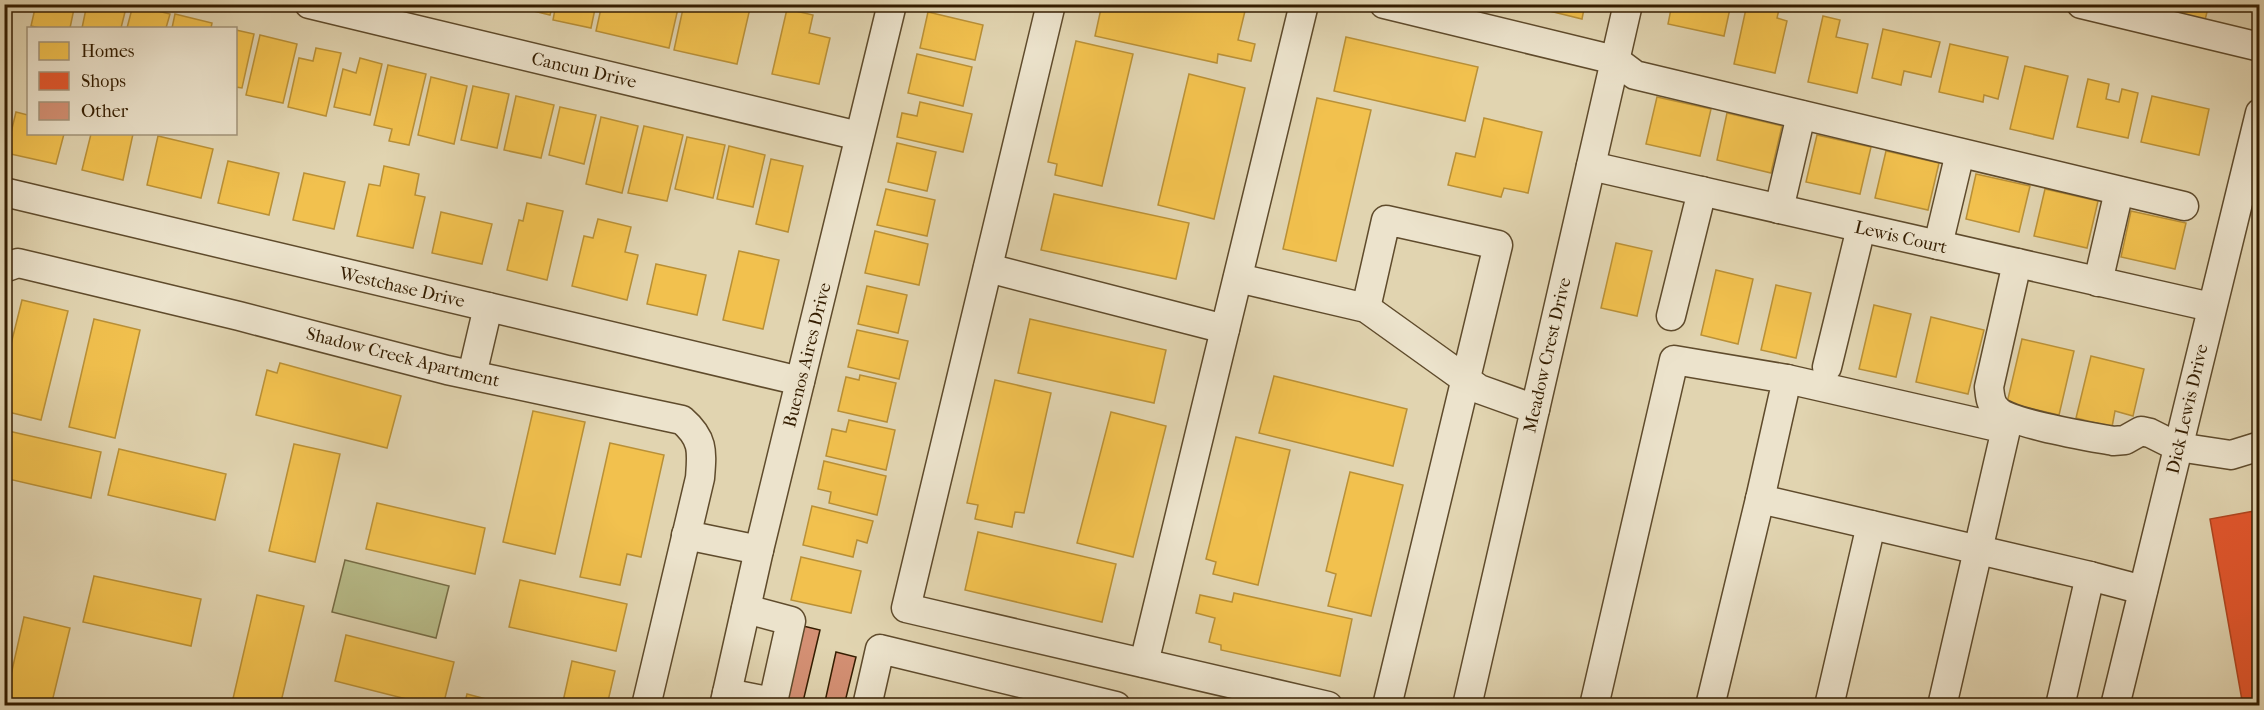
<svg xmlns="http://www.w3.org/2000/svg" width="2264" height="710" font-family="'IM FELL French Canon',serif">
<rect width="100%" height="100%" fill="#e1d4b0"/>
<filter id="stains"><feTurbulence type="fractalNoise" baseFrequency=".00333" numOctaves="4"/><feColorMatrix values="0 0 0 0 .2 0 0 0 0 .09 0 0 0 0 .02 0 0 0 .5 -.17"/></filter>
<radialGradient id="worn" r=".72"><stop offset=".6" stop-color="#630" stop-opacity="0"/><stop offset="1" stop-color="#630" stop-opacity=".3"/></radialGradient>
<path fill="#b7bb88" stroke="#766c44" stroke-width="1.5" d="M345,560L449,586L436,638L332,612Z"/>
<g fill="#f2c14e" stroke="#b99037" stroke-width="1.5">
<path d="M36,4H75L70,28H40L31,26Z"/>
<path d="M87,4H110L126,8L121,28H82Z"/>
<path d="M513,4H553L550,15L513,6Z"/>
<path d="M556,4H596L591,28L553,20Z"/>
<path d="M602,4H679L669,48L596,31Z"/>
<path d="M684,4H751L737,64L674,50Z"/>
<path d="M971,4H991L990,9Z"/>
<path d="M1102,4H1216L1245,11L1238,40L1255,44L1251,61L1218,54L1217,63L1095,36Z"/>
<path d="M1538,4H1585L1582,19L1537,8Z"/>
<path d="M1672,4H1731L1724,36L1668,24Z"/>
<path d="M1747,4L1780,5L1777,18L1787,21L1775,73L1734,64Z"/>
<path d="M2156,4H2209L2205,20L2155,9Z"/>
<path d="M133,5L170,14L166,28H127Z"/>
<path d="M787,9L813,15L809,33L830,38L819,84L772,74Z"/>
<path d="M928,12L983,25L975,60L920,48Z"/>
<path d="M175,14L212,23L211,28H172Z"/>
<path d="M1823,16L1840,20L1836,37L1868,44L1857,93L1808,82Z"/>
<path d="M1883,29L1940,42L1931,77L1904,71L1901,85L1872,78Z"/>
<path d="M236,30L254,34L242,88L236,87Z"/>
<path d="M260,35L297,44L283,103L246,95Z"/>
<path d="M1346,37L1478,67L1465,121L1334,91Z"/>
<path d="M1076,41L1133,54L1102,186L1055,175L1057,164L1048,162Z"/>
<path d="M1950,44L2008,57L1998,99L1984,95L1983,102L1939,92Z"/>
<path d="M316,48L341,53L326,116L288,107L299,58L313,61Z"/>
<path d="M917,54L972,67L963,106L908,93Z"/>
<path d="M360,58L382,64L370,115L334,107L343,69L356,73Z"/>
<path d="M388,65L426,74L409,145L389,141L392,129L374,125Z"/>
<path d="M2025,66L2068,76L2053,139L2010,129Z"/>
<path d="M1189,74L1245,88L1214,219L1158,205Z"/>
<path d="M431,77L467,86L454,144L418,135Z"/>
<path d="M2088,79L2109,84L2106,99L2119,102L2122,89L2138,93L2128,138L2077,127Z"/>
<path d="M473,86L509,94L497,148L461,140Z"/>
<path d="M516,96L554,105L541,158L504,150Z"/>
<path d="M2152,96L2209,109L2199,155L2141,142Z"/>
<path d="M1657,97L1711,109L1700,156L1646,144Z"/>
<path d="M1317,98L1371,110L1336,261L1283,249Z"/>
<path d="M920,102L972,114L963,152L897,137L902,113L917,116Z"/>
<path d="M560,107L596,115L584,164L549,155Z"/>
<path d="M16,112L28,115V134H64L56,164L6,153Z"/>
<path d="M1727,113L1782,126L1771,173L1717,160Z"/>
<path d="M601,117L638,126L622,193L586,184Z"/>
<path d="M1484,118L1542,132L1528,193L1504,188L1501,197L1448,185L1456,153L1475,157Z"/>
<path d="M644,126L683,135L667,201L628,193Z"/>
<path d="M91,134H133L123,180L82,170Z"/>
<path d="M1817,135L1871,147L1860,194L1806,182Z"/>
<path d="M158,136L213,149L201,198L147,185Z"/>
<path d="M687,137L725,145L713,198L675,189Z"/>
<path d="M897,143L936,152L927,191L888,182Z"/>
<path d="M729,146L765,155L753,207L717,199Z"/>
<path d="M1886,151L1939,163L1928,210L1875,198Z"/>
<path d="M771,159L803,166L788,232L756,224Z"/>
<path d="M228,161L279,173L269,215L218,203Z"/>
<path d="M384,166L419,174L415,195L425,197L413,248L357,236L369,184L380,186Z"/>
<path d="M304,173L345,182L334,229L293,220Z"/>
<path d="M1976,174L2030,186L2019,232L1966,219Z"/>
<path d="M886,189L935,200L927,236L877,225Z"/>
<path d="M2045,189L2098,201L2087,248L2034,236Z"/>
<path d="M1054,194L1189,223L1176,279L1041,250Z"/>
<path d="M527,203L563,211L547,280L507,270L519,220L523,221Z"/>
<path d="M2131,211L2186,223L2175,269L2121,257Z"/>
<path d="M441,212L492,224L482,264L432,253Z"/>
<path d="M598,219L631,227L625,252L638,255L627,300L572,286L584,236L593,238Z"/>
<path d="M875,231L928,244L919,285L865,273Z"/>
<path d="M1616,243L1652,251L1637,316L1601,308Z"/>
<path d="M739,251L779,260L763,329L723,320Z"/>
<path d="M656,264L706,275L697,315L647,304Z"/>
<path d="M1716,270L1753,279L1738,344L1701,335Z"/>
<path d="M1776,285L1811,293L1796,358L1761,350Z"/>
<path d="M867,286L907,295L898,333L858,324Z"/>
<path d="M22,300L68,311L41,420L4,411V372Z"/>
<path d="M1874,305L1911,314L1896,377L1859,369Z"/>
<path d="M1931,317L1984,330L1968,394L1916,382Z"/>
<path d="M94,319L140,330L115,438L69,427Z"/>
<path d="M1030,319L1166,350L1154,403L1018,373Z"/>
<path d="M857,330L908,341L899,379L848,367Z"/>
<path d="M2022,339L2074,351L2059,415L2007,403Z"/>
<path d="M2091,356L2144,369L2133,416L2115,411L2112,427L2076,418Z"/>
<path d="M280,363L401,396L387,448L256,415L267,370L277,373Z"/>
<path d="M860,375L896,383L887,422L838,411L846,377L859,380Z"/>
<path d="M1274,376L1407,409L1393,466L1259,433Z"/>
<path d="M995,380L1051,393L1024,513L1015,512L1012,527L975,519L978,505L967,503Z"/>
<path d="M533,411L585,422L555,554L503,542Z"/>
<path d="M1111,412L1166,426L1133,557L1077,543Z"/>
<path d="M849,420L895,430L886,470L826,456L832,429L846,432Z"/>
<path d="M4,430L101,452L91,498L4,478Z"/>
<path d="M1236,437L1290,450L1258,585L1213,574L1216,562L1206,559Z"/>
<path d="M610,443L664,455L641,557L627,554L620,585L580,577Z"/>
<path d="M294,444L340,454L315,562L269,551Z"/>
<path d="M119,449L226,474L215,520L108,495Z"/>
<path d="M824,461L886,476L877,515L829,503L831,492L818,489Z"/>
<path d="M1350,472L1403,485L1371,616L1328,606L1336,574L1326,571Z"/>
<path d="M377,503L485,528L475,574L366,549Z"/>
<path d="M812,506L873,521L867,543L857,540L853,557L803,545Z"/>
<path d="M978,532L1116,564L1102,622L965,590Z"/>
<path d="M801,557L861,571L851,613L791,600Z"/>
<path d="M94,576L201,599L191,646L83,622Z"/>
<path d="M520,580L627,604L616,651L509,627Z"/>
<path d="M1234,593L1352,619L1340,676L1221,650V645L1209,642L1215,618L1196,613L1200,595L1232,602Z"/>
<path d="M257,595L304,606L280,706H243L232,703Z"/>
<path d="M24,617L70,628L51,706H4Z"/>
<path d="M346,635L454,662L443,706H434L335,681Z"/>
<path d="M572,661L615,671L608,701L602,700L600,706H562Z"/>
<path d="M467,694L513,706H464Z"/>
<path d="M902,700L925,706H901Z"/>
</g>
<path fill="#e4572e" stroke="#af4620" stroke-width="1.5" d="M2260,510V706H2243L2210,519Z"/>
<g fill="#d49074" stroke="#341d00" stroke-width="1.5">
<path d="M799,625L820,630L802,706H781Z"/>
<path d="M836,652L856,657L844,706H824Z"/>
</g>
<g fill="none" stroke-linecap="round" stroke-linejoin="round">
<g stroke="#5f4b2c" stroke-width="31">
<g id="minor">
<path d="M309,4L859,136"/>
<path d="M1051,4L906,608L1328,706"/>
<path d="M1384,4L1615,60L1635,75L2184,206"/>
<path d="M2081,4L2260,47"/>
<path d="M1591,166L2211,307"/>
<path d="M4,192L800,381"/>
<path d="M1779,209L1801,115"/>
<path d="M1938,245L1960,153"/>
<path d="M2017,263L1989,387C1990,395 1990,403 1996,409C2007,423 2092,437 2113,441L2125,440L2141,431L2150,433L2178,447L2231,455L2260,446"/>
<path d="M4,268L18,263L239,316L447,370L682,420C704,439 702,452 700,478L646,706"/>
<path d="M988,268L1225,329"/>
<path d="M1238,278L1366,308L1479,389L1535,409"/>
<path d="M2098,282L2119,191"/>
<path d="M1366,308L1386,220L1498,245L1387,706"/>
<path d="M1671,316L1702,191"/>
<path d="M1827,367L1861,228"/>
<path d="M472,375L488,307"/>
<path d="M1787,379L2006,429L1942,706"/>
<path d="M1760,499L2090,576"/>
<path d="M686,535L759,550"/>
<path d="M1144,663L1304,4"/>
<path d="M727,693L773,702L791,621L746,609"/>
<path d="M724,706L759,550L892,4"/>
<path d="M867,706L880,649L1116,706"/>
<path d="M1467,706L1628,4"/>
<path d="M1594,706L1674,360L1787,379L1760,499L1710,706"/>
<path d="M1829,706L1871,525"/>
<path d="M2060,706L2090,576L2143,590"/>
<path d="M2115,706L2260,113"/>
</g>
</g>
<use href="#minor" stroke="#ece3cc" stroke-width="28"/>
</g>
<g text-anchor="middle" stroke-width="6" stroke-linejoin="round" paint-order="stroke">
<g font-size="18" fill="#341d00" stroke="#ece3cc">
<text transform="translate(584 70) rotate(13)" y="6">Cancun Drive</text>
<text transform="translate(1901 237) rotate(13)" y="6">Lewis Court</text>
<text transform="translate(402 287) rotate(13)" y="6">Westchase Drive</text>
<text transform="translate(807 355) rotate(-76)" y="6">Buenos Aires Drive</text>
<text transform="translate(1547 355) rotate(-77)" y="6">Meadow Crest Drive</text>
<text transform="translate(403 357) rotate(14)" y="6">Shadow Creek Apartment</text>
<text transform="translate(2187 409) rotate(-77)" y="6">Dick Lewis Drive</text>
</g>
</g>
<rect width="2264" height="710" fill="none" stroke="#e1d4b0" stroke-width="24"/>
<rect x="6" y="6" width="2252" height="698" fill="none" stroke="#341d00" stroke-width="3"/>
<rect x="12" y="12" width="2240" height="686" fill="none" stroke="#341d00" stroke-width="1.5"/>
<rect x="27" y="27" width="210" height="108" fill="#ece3cc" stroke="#a2947a" stroke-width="1.5"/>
<rect x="39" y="42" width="30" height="18" fill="#f2c14e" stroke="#a2947a" stroke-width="1.5"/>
<text x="81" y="57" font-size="18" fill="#341d00">Homes</text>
<rect x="39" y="72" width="30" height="18" fill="#e4572e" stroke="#a2947a" stroke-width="1.5"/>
<text x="81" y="87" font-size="18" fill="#341d00">Shops</text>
<rect x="39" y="102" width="30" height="18" fill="#d49074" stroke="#a2947a" stroke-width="1.5"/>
<text x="81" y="117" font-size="18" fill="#341d00">Other</text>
<rect width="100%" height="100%" filter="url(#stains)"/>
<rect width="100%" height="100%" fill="url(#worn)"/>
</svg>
